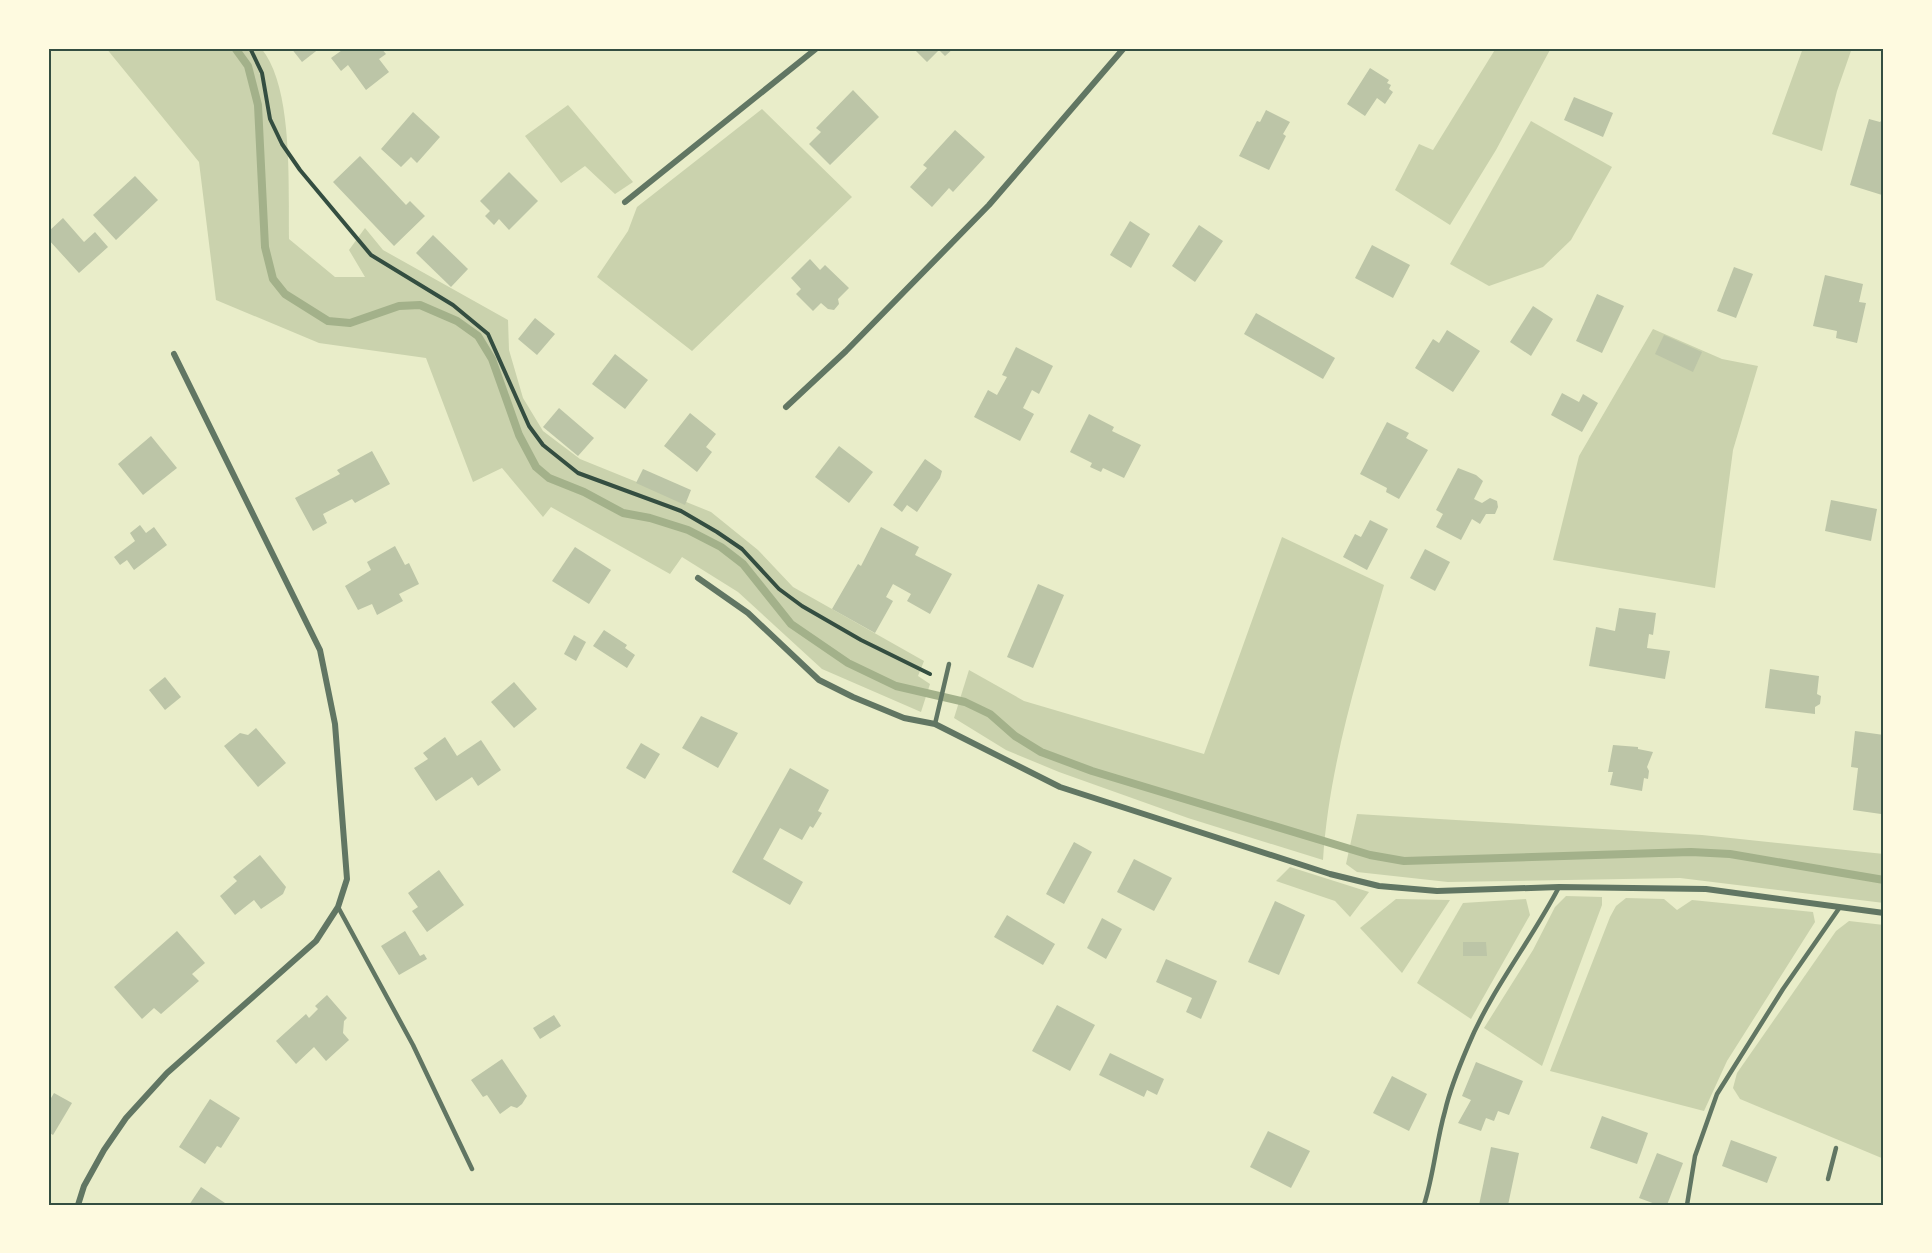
<svg xmlns="http://www.w3.org/2000/svg" width="1932" height="1253" font-family="Quicksand,sans-serif">
<rect width="100%" height="100%" fill="#e9edc9"/>
<g fill="#cad2ad">
<path d="M106,48H261C294,87 288,188 289,239L335,277H365L349,250L365,228L383,250L508,320L509,350L523,398L543,431L580,459L711,512L758,550L793,587L924,661L918,676L930,684L921,712L822,669L738,592L682,557L670,574L551,507L543,517L502,468L473,482L426,358L319,343L216,300L199,162Z"/>
<path d="M1496,48H1551L1496,150L1450,225L1395,190L1419,144L1433,150Z"/>
<path d="M1803,48H1852L1837,91L1822,151L1772,134Z"/>
<path d="M568,105L633,182L615,194L585,166L561,183L525,136Z"/>
<path d="M762,109L852,197L692,351L597,277L628,231L637,207Z"/>
<path d="M1531,121L1612,167L1571,240L1543,267L1489,286L1450,264Z"/>
<path d="M1653,329L1722,359L1758,366L1733,450L1715,588L1553,560L1579,456Z"/>
<path d="M1282,537L1384,585C1358,675 1329,766 1323,860L1188,818L1059,772L1006,750L954,718L969,670L1024,701L1204,754Z"/>
<path d="M1357,814L1702,835L1884,854V903L1680,878L1448,882L1357,872L1346,864Z"/>
<path d="M1290,867L1369,892L1350,917L1335,901L1276,881Z"/>
<path d="M1566,896L1602,897V905L1542,1066L1484,1028L1533,950L1555,907Z"/>
<path d="M1626,898L1664,899L1677,910L1692,900L1813,912L1815,922L1727,1061L1704,1111L1550,1071L1610,917L1616,906Z"/>
<path d="M1396,899L1450,900L1402,973L1360,928Z"/>
<path d="M1526,899L1530,915L1471,1019L1417,983L1463,903Z"/>
<path d="M1849,921L1884,925V1159L1740,1099L1733,1088L1737,1073L1836,931Z"/>
</g>
<g fill="none" stroke-linecap="round" stroke-linejoin="round">
<path stroke="#a3b18a" stroke-width="8" d="M235,48L248,66L258,105L265,247L273,279L285,294L328,321L350,323L399,306L420,305L457,321L478,336L492,359L519,435L536,467L549,478L584,492L623,513L650,518L688,530L721,547L743,564L791,624L848,663L896,686L965,702L990,714L1015,736L1041,752L1092,771L1370,855L1404,861L1691,852L1730,854L1884,880"/>
</g>
<g fill="#bcc5a7">
<path d="M291,48H320L302,62Z"/>
<path d="M345,48H381L386,54L379,59L389,72L366,90L348,65L341,71L331,58Z"/>
<path d="M913,48H954L945,56L939,50L927,62Z"/>
<path d="M1370,68L1389,80L1387,83L1391,85L1389,89L1393,92L1385,104L1377,98L1365,116L1347,104Z"/>
<path d="M853,90L879,117L830,165L809,144L821,132L816,128Z"/>
<path d="M1574,97L1613,113L1603,137L1564,120Z"/>
<path d="M1266,110L1290,122L1283,134L1286,136L1269,170L1239,156L1257,121L1260,122Z"/>
<path d="M413,112L440,137L417,163L411,157L401,167L381,149Z"/>
<path d="M1884,118V188L1882,195L1850,185L1869,119L1880,122Z"/>
<path d="M955,130L985,157L953,192L949,188L932,207L910,187L927,168L923,165Z"/>
<path d="M360,156L406,205L410,201L425,216L394,246L333,182Z"/>
<path d="M509,172L538,201L509,230L499,219L494,225L485,216L490,211L480,201Z"/>
<path d="M135,176L158,200L116,240L93,215Z"/>
<path d="M63,218L84,242L95,232L108,247L79,273L48,239V232Z"/>
<path d="M1130,221L1150,234L1131,268L1110,255Z"/>
<path d="M1199,225L1223,241L1195,282L1172,266Z"/>
<path d="M433,235L468,269L451,287L416,253Z"/>
<path d="M1372,245L1410,265L1393,298L1355,278Z"/>
<path d="M810,259L820,270L825,265L849,288L838,299L839,304L834,310L828,309L821,303L813,311L796,294L801,289L791,278Z"/>
<path d="M1734,267L1753,274L1736,318L1717,311Z"/>
<path d="M1825,275L1863,284L1859,302L1866,303L1857,343L1836,338L1837,331L1813,326Z"/>
<path d="M1597,294L1624,306L1602,353L1576,341Z"/>
<path d="M1533,306L1553,319L1531,356L1510,342Z"/>
<path d="M1256,313L1335,358L1323,379L1244,334Z"/>
<path d="M535,318L555,334L537,355L518,339Z"/>
<path d="M1447,330L1480,351L1453,392L1415,368L1433,339L1439,343Z"/>
<path d="M1664,335L1702,352L1693,372L1655,354Z"/>
<path d="M1016,347L1053,366L1039,394L1032,390L1023,408L1034,414L1020,441L974,417L988,390L997,395L1007,377L1002,375Z"/>
<path d="M615,354L648,380L625,409L592,384Z"/>
<path d="M1562,393L1579,402L1583,394L1598,403L1582,432L1551,415Z"/>
<path d="M559,408L594,438L578,456L543,427Z"/>
<path d="M690,413L716,434L706,447L712,452L697,472L664,446Z"/>
<path d="M1089,414L1114,427L1112,431L1141,445L1124,478L1103,468L1101,472L1090,467L1092,463L1070,452Z"/>
<path d="M1387,422L1409,433L1406,438L1428,450L1399,499L1386,492L1387,488L1360,474Z"/>
<path d="M151,436L177,468L143,495L118,464Z"/>
<path d="M839,446L873,472L849,503L815,477Z"/>
<path d="M372,451L390,484L355,503L352,499L323,514L327,523L313,531L295,498L340,474L337,470Z"/>
<path d="M925,459L942,471L940,478L917,512L907,505L902,512L893,505Z"/>
<path d="M1458,468L1476,475L1483,481L1474,499L1482,503L1490,498L1497,501L1498,507L1495,514H1486L1480,524L1472,519L1461,540L1436,527L1443,514L1436,510Z"/>
<path d="M643,469L691,490L685,505L636,483Z"/>
<path d="M1831,500L1877,509L1871,541L1825,531Z"/>
<path d="M1370,520L1388,529L1367,570L1343,557L1355,534L1361,537Z"/>
<path d="M140,525L146,533L154,527L167,545L134,570L127,560L120,565L114,557L135,541L130,533Z"/>
<path d="M881,527L919,547L915,555L952,574L930,614L907,601L911,594L893,584L886,597L893,601L875,633L832,609L858,564L861,566Z"/>
<path d="M395,546L405,565L409,563L419,584L399,594L403,601L377,615L372,604L358,610L345,586L371,570L367,562Z"/>
<path d="M575,547L611,570L589,604L552,581Z"/>
<path d="M1425,549L1450,562L1435,591L1410,578Z"/>
<path d="M1038,584L1064,595L1033,668L1007,657Z"/>
<path d="M1619,608L1656,613L1653,635L1649,634L1647,648L1670,651L1665,679L1589,666L1596,627L1615,631Z"/>
<path d="M604,630L627,645L625,648L635,655L627,668L593,646Z"/>
<path d="M574,635L586,642L576,661L564,654Z"/>
<path d="M1770,669L1819,676L1817,694L1821,696L1820,704L1815,707V714L1765,708Z"/>
<path d="M165,677L181,697L165,710L149,690Z"/>
<path d="M514,682L537,709L514,728L491,702Z"/>
<path d="M701,716L738,733L718,768L682,748Z"/>
<path d="M256,728L286,763L258,787L224,746L240,733L248,735Z"/>
<path d="M1855,731L1884,735V790L1881,814L1853,810L1858,768L1851,767Z"/>
<path d="M445,737L457,756L481,740L501,770L478,786L472,777L436,801L414,768L428,759L423,753Z"/>
<path d="M641,743L660,754L645,779L626,768Z"/>
<path d="M1613,745L1638,747V749L1653,752L1647,767L1649,771L1648,779L1644,778L1642,791L1610,785L1613,772H1608Z"/>
<path d="M790,768L829,790L818,811L822,813L813,828L810,826L802,840L780,828L763,859L803,882L790,905L732,872Z"/>
<path d="M1074,842L1092,852L1064,904L1046,894Z"/>
<path d="M260,855L286,887L283,894L261,909L254,900L235,915L220,896L237,881L233,877Z"/>
<path d="M1134,859L1172,878L1154,911L1117,892Z"/>
<path d="M439,870L464,905L427,932L412,911L418,907L408,893Z"/>
<path d="M1275,901L1305,915L1279,975L1248,962Z"/>
<path d="M1007,915L1055,944L1043,965L994,937Z"/>
<path d="M1102,918L1122,929L1106,959L1087,948Z"/>
<path d="M177,931L205,963L192,974L199,981L161,1014L154,1008L142,1019L114,987Z"/>
<path d="M405,931L420,956L424,954L427,959L399,975L381,946Z"/>
<path d="M1463,942H1486L1487,956H1463Z"/>
<path d="M1166,959L1217,981L1201,1019L1186,1012L1192,998L1156,982Z"/>
<path d="M327,995L347,1018L344,1021L343,1033L349,1040L326,1061L314,1047L296,1064L276,1041L306,1014L309,1018L318,1009L315,1006Z"/>
<path d="M1057,1005L1095,1025L1070,1071L1032,1051Z"/>
<path d="M554,1015L561,1026L540,1039L533,1028Z"/>
<path d="M1110,1053L1164,1079L1157,1095L1147,1090L1144,1097L1099,1075Z"/>
<path d="M502,1059L527,1096L522,1104L517,1108L511,1106L500,1114L487,1095L483,1097L471,1080Z"/>
<path d="M1476,1062L1523,1081L1509,1115L1498,1111L1494,1121L1486,1118L1481,1131L1458,1123L1471,1100L1462,1096Z"/>
<path d="M1392,1076L1427,1094L1409,1131L1373,1113Z"/>
<path d="M54,1093L72,1103L53,1135L48,1132V1103Z"/>
<path d="M210,1099L240,1118L221,1148L217,1146L205,1164L179,1147Z"/>
<path d="M1602,1116L1648,1133L1637,1164L1590,1148Z"/>
<path d="M1268,1131L1310,1151L1291,1188L1250,1167Z"/>
<path d="M1731,1140L1777,1157L1767,1183L1722,1166Z"/>
<path d="M1491,1147L1519,1153L1508,1205H1479Z"/>
<path d="M1657,1153L1683,1163L1667,1205H1658L1639,1198Z"/>
<path d="M201,1187L228,1205H189Z"/>
</g>
<g fill="none" stroke-linecap="round" stroke-linejoin="round">
<path stroke="#344e41" stroke-width="4" d="M250,48L262,73L270,119L282,144L300,170L371,255L453,305L488,334L529,426L543,445L578,473L681,511L717,532L742,549L779,589L802,606L861,640L930,674"/>
<g stroke="#617663" stroke-width="4.5">
<path d="M935,724L949,664"/>
<path d="M338,907L413,1045L472,1169"/>
<path d="M1828,1179L1836,1148"/>
<path d="M1424,1205C1434,1174 1436,1142 1445,1111C1450,1089 1459,1067 1468,1046C1491,990 1531,941 1559,887"/>
<path d="M1687,1205L1695,1156L1717,1094L1783,989L1840,907"/>
</g>
<g stroke="#617663" stroke-width="6">
<path d="M625,202L817,48"/>
<path d="M786,407L846,351L989,205L1124,48"/>
<path d="M698,578L748,613L819,680L853,697L904,718L935,724L1060,787L1330,874L1379,886L1437,891L1559,887L1706,889L1884,913"/>
<path d="M78,1205L84,1186L104,1150L126,1118L167,1073L316,941L338,907L347,879L335,724L320,650L174,354"/>
</g>
</g>
<rect width="1932" height="1253" fill="none" stroke="#fefae0" stroke-width="99"/>
<rect x="50" y="50" width="1832" height="1154" fill="none" stroke="#344e41" stroke-width="2"/>
</svg>
